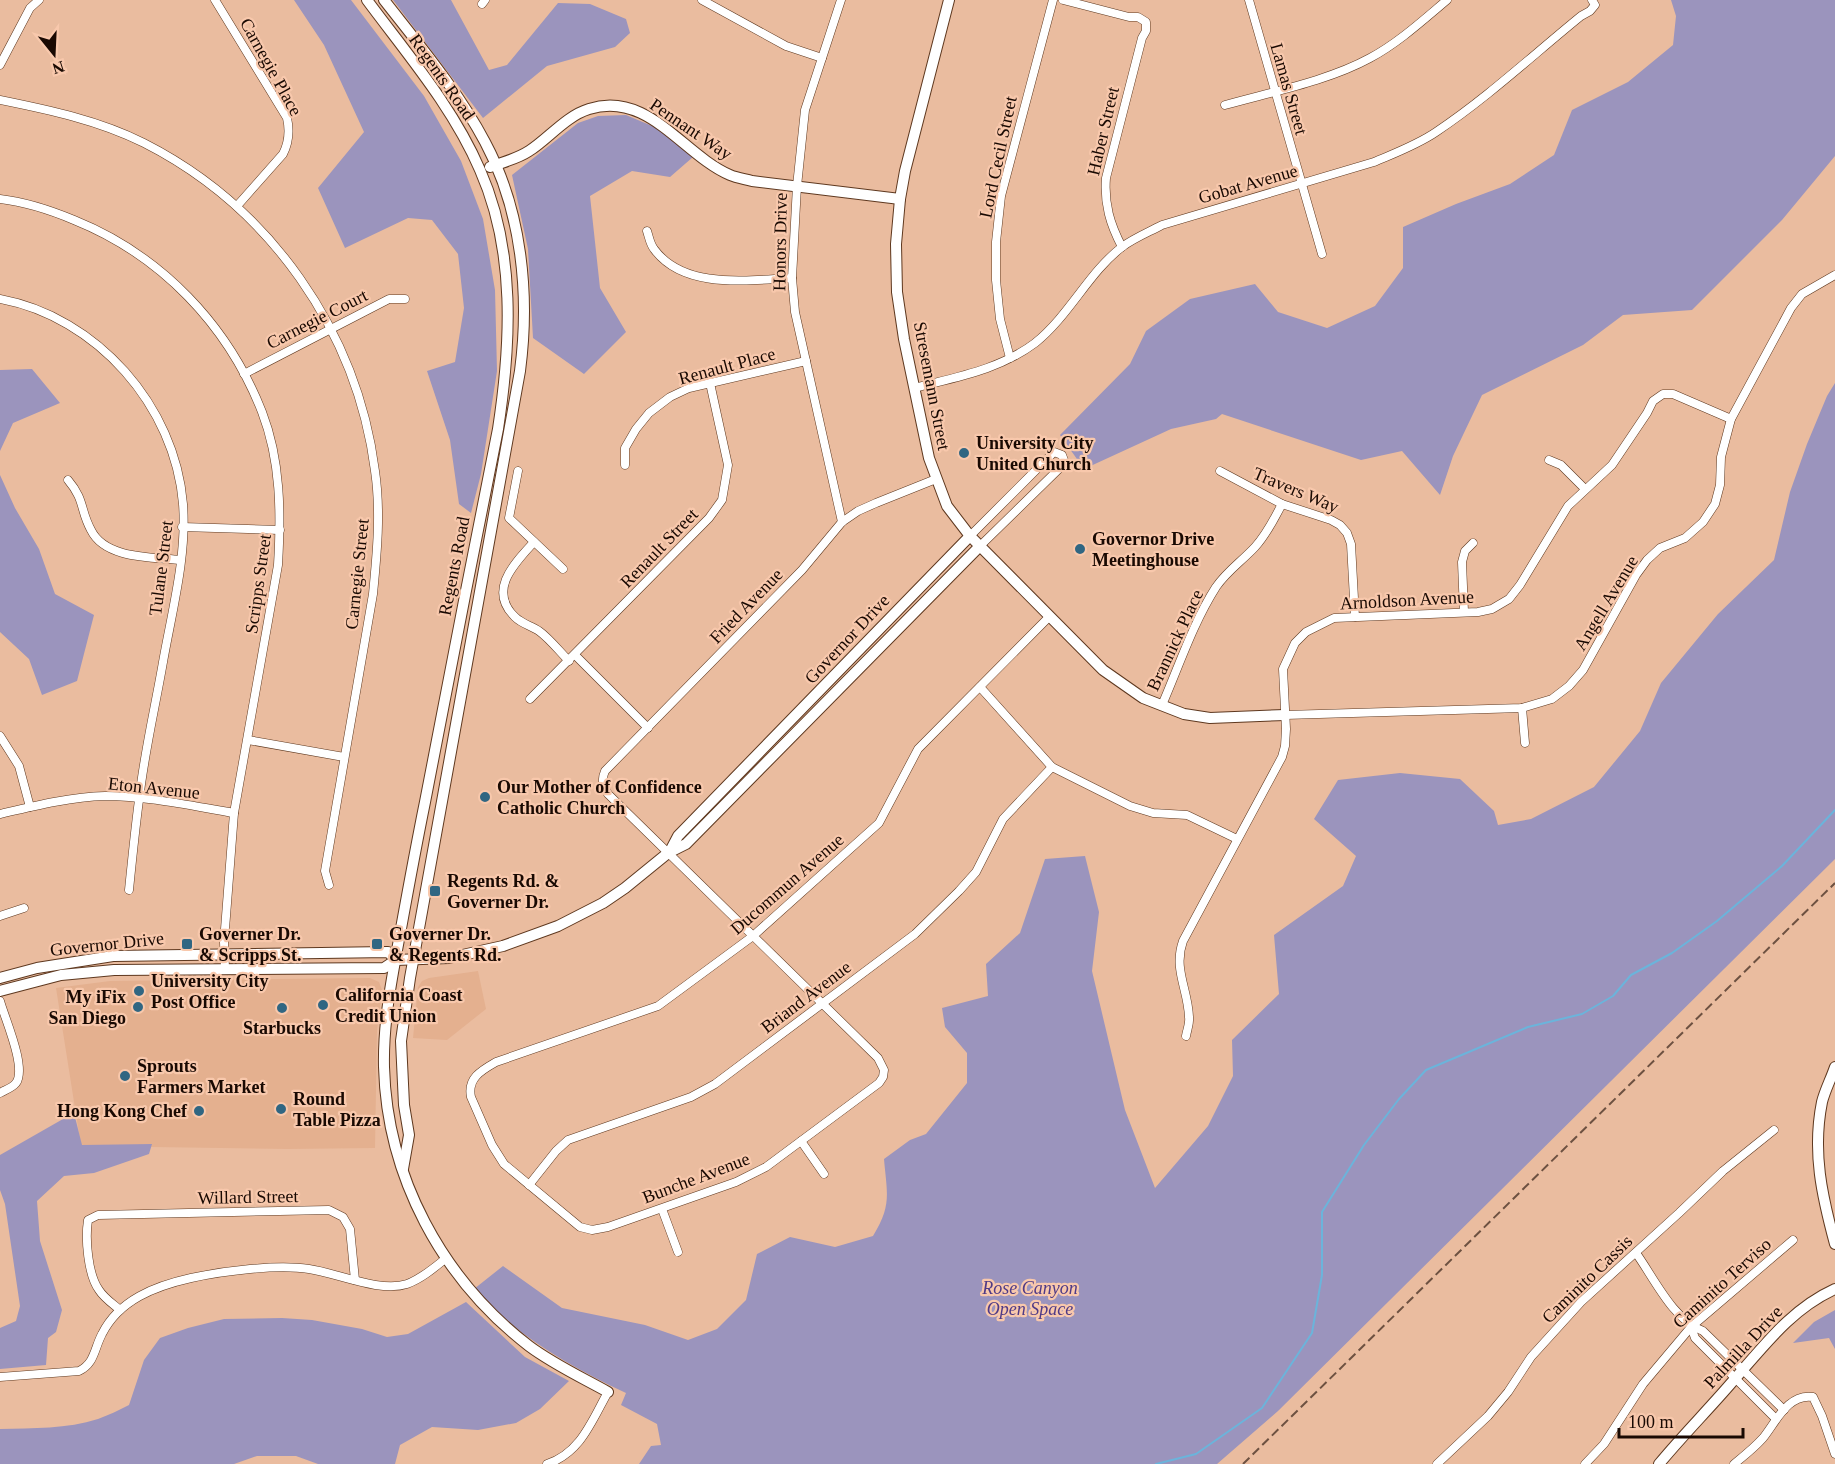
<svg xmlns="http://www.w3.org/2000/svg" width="1835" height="1464" font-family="'Times New Roman',serif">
<rect width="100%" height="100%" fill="#eabc9f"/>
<g fill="#e4b08f">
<path d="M478,971L486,1009L447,1040L413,1038L418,987L422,981L429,978Z"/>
<path d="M370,978L379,982L382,990L377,1031L375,1148L287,1149L81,1146L56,988L110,981Z"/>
</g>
<g fill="#9b94bd">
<path d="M294,0H351L424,96L461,161L483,219L495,290L497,371L481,474L471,513L459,504L450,440L427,371L455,362L464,308L458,254L432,220L408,218L345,248L318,188L364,132L324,45Z"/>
<path d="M393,0H451L489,70L507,65L558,3L590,4L626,19L630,33L615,47L547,66L483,118Z"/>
<path d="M1671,0H1835V156L1782,220L1692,310L1623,315L1583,345L1482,395L1453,456L1440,495L1402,451L1361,460L1222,414L1216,419L1171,429L1084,469L1060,435L1130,364L1146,331L1190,299L1255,284L1278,312L1327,328L1375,306L1403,268V227L1456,204L1510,184L1554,155L1572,110L1628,82L1673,45L1676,16Z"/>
<path d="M626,115L657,128L693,157L670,177L632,171L590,196L600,288L626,332L584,374L533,338L528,249L512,175L578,123L598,116Z"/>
<path d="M32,369L60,403L13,423L0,451V370Z"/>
<path d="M1835,383V859L1278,1411L1217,1464H639L651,1446L661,1445L657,1424L621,1405L626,1393C569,1366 517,1336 474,1289L503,1266L562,1308L645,1325L688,1340L717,1329L746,1300L757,1254L790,1237L835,1247L873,1236C892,1205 887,1194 884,1159L910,1140L926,1134L967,1083V1053L945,1027L942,1008L988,996L986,964L1020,933L1045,859L1085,856L1099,912L1092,971L1125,1110L1155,1188L1208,1126L1233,1076L1232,1040L1279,994L1274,935L1343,886L1356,856L1314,819L1338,780L1400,773L1460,779L1494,811L1498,825L1531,819L1594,787L1640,731L1661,683L1718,614L1774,560L1790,492L1807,444L1827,396Z"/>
<path d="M0,475L15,508L39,549L55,594L94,615L77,681L42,695L29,659L0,632Z"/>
<path d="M75,1117L82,1145L152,1144L149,1154L94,1173L64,1176L37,1201L40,1241L62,1310L56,1332L48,1338L46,1365L0,1369V1328L16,1321L20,1306L5,1204L0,1190V1155L63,1119Z"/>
<path d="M466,1302L525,1357L569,1381L540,1409L516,1423L478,1430L432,1427L400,1445L395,1464H318L296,1456H257L234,1464H0V1429C33,1428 67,1429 98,1419C109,1415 119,1410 129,1405L144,1360L160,1338L188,1328L224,1319L282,1318L312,1320L362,1329L387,1337L408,1334Z"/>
<path d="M1835,1310V1349L1829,1338L1793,1343L1814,1322Z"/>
</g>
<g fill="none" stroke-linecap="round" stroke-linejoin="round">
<path stroke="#6bb4db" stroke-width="2" d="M1156,1464L1196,1454L1262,1408L1312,1333L1322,1275V1212L1364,1145L1399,1099L1426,1070L1528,1027L1582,1014L1613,996L1631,975L1672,953L1717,921L1782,866L1835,810"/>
<g stroke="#5e381f" stroke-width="9">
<g id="street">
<path d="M215,0L287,118C290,131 289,142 283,154L237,206"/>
<path d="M702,0L786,46L822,58"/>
<path d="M841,0L805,110L797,186L792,278L795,312L842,522"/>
<path d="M1063,0L1129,17H1138L1146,22V31L1142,38L1106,178C1104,204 1110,224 1122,247"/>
<path d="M1249,0L1322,254"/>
<path d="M482,4L485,0"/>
<path d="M0,65L30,8L39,0"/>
<path d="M0,100C49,110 98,120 144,143C270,207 357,331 375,471C381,512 377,553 373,594L325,871L329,885"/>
<path d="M1225,105C1271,92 1328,81 1370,58C1398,43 1422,21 1447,0"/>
<path d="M0,199C26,202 50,210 74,220C161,255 228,325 262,412C281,461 281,514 278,565L234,813L224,942L225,969"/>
<path d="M647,231C649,237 650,244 654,249C684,290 748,280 792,278"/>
<path d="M0,299C97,317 175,406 183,504C187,556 172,611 163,662C155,708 144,754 139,800C135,830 132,860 129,890"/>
<path d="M1010,358L1000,319L996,280V242L1001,196L1053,0"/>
<path d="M244,374L389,299H405"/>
<path d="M914,388C956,377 999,370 1035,343C1069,316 1089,272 1122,247C1134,238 1149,232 1162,225L1374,162C1395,153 1417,145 1436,132C1487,98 1533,55 1581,16L1590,11L1595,5L1592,0"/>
<path d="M1549,460L1561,465L1585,489"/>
<path d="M625,465V448L636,429L649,413L670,397L689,388L806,361"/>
<path d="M518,471L509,518L563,569"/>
<path d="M1220,471L1282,504L1331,520L1340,525L1347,533L1351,544L1355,617"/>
<path d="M936,479L876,503L858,511L842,522L802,570L605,771C601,780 603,785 608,794L878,1058L884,1070L883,1077L879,1083L766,1167L736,1182L608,1227L592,1230L580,1227L504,1164L492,1145L471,1097C467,1078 482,1070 496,1062L658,1006L753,936L879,823L918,749L1049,617"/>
<path d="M68,480C85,500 80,510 91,530C105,559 152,557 180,560"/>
<path d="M182,527L280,530"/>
<path d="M970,536L1054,452L1062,455L1065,463L980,546"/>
<path d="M534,542C515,563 487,590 515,617C522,624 532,626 539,631C550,639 559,651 569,661"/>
<path d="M1464,612L1462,562L1465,551L1473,543"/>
<path d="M575,655L648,728"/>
<path d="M980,687L1052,767L1130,806L1153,813L1187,815L1237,839"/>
<path d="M530,699L709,518L722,500L728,465L710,383"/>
<path d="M1162,705C1179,666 1193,623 1216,587C1227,571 1242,561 1255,547C1267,534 1274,519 1282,504"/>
<path d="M1522,708L1525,743"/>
<path d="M1285,715L1522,708L1552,699L1569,686L1583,670L1636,575L1647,560L1660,548L1685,538L1703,522L1715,504L1720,485L1721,457L1731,419L1791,308L1802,294L1835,275"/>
<path d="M0,736L19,766L30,807"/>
<path d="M248,740L344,757"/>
<path d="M0,814C34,806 70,797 105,796C148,796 192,806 234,813"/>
<path d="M0,916L24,908"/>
<path d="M0,1001C5,1019 27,1068 16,1083C12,1088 5,1090 0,1093"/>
<path d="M1186,1036C1187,1030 1190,1023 1189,1017C1188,989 1173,969 1183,941L1282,757L1285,746L1286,729L1283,669L1295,643L1306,632L1334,618L1478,612L1492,609L1509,599L1520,585L1568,506L1612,465L1647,413L1653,401L1663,394H1673L1731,419"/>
<path d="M801,1141L824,1174"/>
<path d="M529,1185L556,1151L568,1140L691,1097L715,1084L915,934L959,891L976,872L1003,819L1052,767"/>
<path d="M662,1209L678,1252"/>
<path d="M1636,1253C1654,1278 1673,1320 1703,1331L1784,1410"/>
<path d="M120,1310C113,1304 104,1298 99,1290C88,1275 85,1239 88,1220L98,1215L329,1210L343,1217L350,1229L355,1280"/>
<path d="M1691,1327L1695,1338L1776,1419"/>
<path d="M0,1377L79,1371C95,1363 94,1349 102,1334C119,1300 155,1286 191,1278C223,1271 277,1264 309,1269C337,1273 380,1293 407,1284C421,1279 434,1268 445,1259"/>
<path d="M547,1464C581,1453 592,1420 608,1392"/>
<path d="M1437,1464L1488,1416L1508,1392L1531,1357L1581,1302L1679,1213L1723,1171L1774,1130"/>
<path d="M1585,1464L1604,1444L1643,1384L1691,1327L1793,1240"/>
<path d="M1734,1464C1744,1456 1755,1447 1763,1438C1776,1422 1788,1393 1813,1397L1822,1416L1835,1454"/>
</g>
</g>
<g stroke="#5e381f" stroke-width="12">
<g id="secondary">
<path d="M367,0C407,54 453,107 480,170C516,251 511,344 498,429C473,553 449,678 425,802C416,846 408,890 400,934C392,977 383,1022 384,1067C387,1177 442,1279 529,1346C553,1364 581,1377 608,1392"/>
<path d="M384,0C420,46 458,91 485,142C522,211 530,295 520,371L410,978L401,1041L404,1105L409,1135L403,1169"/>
<path d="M949,0L905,171L900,199L896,244L897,292L904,339L929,458L947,506L970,536L1103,670L1143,698L1184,714L1210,718L1285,715"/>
<path d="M490,167C503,162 517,159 529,151C548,139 566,116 589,109C648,90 683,155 730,175C737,178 745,179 752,181L900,199"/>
<path d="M669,853L678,836L970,536"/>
<path d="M0,978L37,968L113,956L388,952L396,960"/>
<path d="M0,991L61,975L114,970L384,968L396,960L449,958L503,946L558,926L603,903L625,888L668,853L686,844L980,546"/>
<path d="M1835,1067C1831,1079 1825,1090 1822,1102C1812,1152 1822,1196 1835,1244"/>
<path d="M1659,1464C1683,1435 1709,1409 1733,1381C1764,1346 1791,1309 1835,1289"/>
</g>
</g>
<use href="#street" stroke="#fff" stroke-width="8"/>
<use href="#secondary" stroke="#fff" stroke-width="10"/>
<path stroke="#6d5141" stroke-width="2" stroke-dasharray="9 4.5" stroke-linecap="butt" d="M1243,1464L1835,883"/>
</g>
<g fill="#306682" stroke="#f8c8ac" stroke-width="2">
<circle cx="964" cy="453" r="6"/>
<circle cx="1080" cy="549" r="6"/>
<circle cx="485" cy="797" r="6"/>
<rect x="429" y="885" width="12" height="12" rx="3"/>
<rect x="181" y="938" width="12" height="12" rx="3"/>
<rect x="371" y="938" width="12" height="12" rx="3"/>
<circle cx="139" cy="991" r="6"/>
<circle cx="323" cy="1005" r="6"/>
<circle cx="138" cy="1007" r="6"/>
<circle cx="282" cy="1008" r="6"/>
<circle cx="125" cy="1076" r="6"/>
<circle cx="281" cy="1109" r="6"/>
<circle cx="199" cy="1111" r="6"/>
</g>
<g text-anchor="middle" stroke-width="4.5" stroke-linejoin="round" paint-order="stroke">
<g font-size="18" fill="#190902" stroke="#f8c8ac">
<text transform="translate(271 67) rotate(61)" y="6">Carnegie Place</text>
<text transform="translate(442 77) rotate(55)" y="6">Regents Road</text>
<text transform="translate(1289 89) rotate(74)" y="6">Lamas Street</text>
<text transform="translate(691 129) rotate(34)" y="6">Pennant Way</text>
<text transform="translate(1103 131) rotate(-77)" y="6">Haber Street</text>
<text transform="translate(998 157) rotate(-78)" y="6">Lord Cecil Street</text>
<text transform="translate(1248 184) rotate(-16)" y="6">Gobat Avenue</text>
<text transform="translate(780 242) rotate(-89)" y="6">Honors Drive</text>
<text transform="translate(317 319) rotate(-27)" y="6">Carnegie Court</text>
<text transform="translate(727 366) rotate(-15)" y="6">Renault Place</text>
<text transform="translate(932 386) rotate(79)" y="6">Stresemann Street</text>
<text transform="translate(1296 490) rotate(23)" y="6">Travers Way</text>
<text transform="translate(659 548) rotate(-46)" y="6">Renault Street</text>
<text transform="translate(454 566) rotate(-79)" y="6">Regents Road</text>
<text transform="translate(161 568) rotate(-83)" y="6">Tulane Street</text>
<text transform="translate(357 574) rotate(-84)" y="6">Carnegie Street</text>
<text transform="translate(258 584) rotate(-82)" y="6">Scripps Street</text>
<text transform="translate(1407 600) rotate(-3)" y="6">Arnoldson Avenue</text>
<text transform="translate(1606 603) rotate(-59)" y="6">Angell Avenue</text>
<text transform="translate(746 606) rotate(-46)" y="6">Fried Avenue</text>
<text transform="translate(847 639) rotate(-47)" y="6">Governor Drive</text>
<text transform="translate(1175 640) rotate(-65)" y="6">Brannick Place</text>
<text transform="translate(154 788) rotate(6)" y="6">Eton Avenue</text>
<text transform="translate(787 884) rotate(-41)" y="6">Ducommun Avenue</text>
<text transform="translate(107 944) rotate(-6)" y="6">Governor Drive</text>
<text transform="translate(806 997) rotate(-37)" y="6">Briand Avenue</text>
<text transform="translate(696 1178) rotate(-21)" y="6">Bunche Avenue</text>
<text transform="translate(248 1197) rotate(-1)" y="6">Willard Street</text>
<text transform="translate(1587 1279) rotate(-44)" y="6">Caminito Cassis</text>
<text transform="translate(1722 1283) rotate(-42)" y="6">Caminito Terviso</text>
<text transform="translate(1743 1347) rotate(-47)" y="6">Palmilla Drive</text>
</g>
<g font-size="18" font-weight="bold" fill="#190902" stroke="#f8c8ac" text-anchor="start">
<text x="976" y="449">University City<tspan x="976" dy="21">United Church</tspan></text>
<text x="1092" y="545">Governor Drive<tspan x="1092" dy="21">Meetinghouse</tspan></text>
<text x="497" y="793">Our Mother of Confidence<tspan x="497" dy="21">Catholic Church</tspan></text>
<text x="447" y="887">Regents Rd. &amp;<tspan x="447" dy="21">Governer Dr.</tspan></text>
<text x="199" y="940">Governer Dr.<tspan x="199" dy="21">&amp; Scripps St.</tspan></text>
<text x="389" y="940">Governer Dr.<tspan x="389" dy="21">&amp; Regents Rd.</tspan></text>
<text x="151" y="987">University City<tspan x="151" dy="21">Post Office</tspan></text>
<text x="335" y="1001">California Coast<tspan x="335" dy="21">Credit Union</tspan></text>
<text x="126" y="1003" text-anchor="end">My iFix<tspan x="126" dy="21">San Diego</tspan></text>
<text x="282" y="1034" text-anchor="middle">Starbucks</text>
<text x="137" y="1072">Sprouts<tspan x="137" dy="21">Farmers Market</tspan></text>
<text x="293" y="1105">Round<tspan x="293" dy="21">Table Pizza</tspan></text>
<text x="187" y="1117" text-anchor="end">Hong Kong Chef</text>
</g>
<g font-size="18" font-style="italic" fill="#4f3a86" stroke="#f8c8ac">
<text x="1030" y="1294">Rose Canyon<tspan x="1030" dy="21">Open Space</tspan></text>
</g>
</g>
<g transform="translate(54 54) rotate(162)" stroke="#f8c8ac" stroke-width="4.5" paint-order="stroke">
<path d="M0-4.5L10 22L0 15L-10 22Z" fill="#190902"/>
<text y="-9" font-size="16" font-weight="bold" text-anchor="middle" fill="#190902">N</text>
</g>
<path d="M1619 1428v9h124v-9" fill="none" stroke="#190902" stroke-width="3"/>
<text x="1628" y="1428" font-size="18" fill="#190902" stroke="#f8c8ac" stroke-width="4.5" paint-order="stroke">100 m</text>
</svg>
